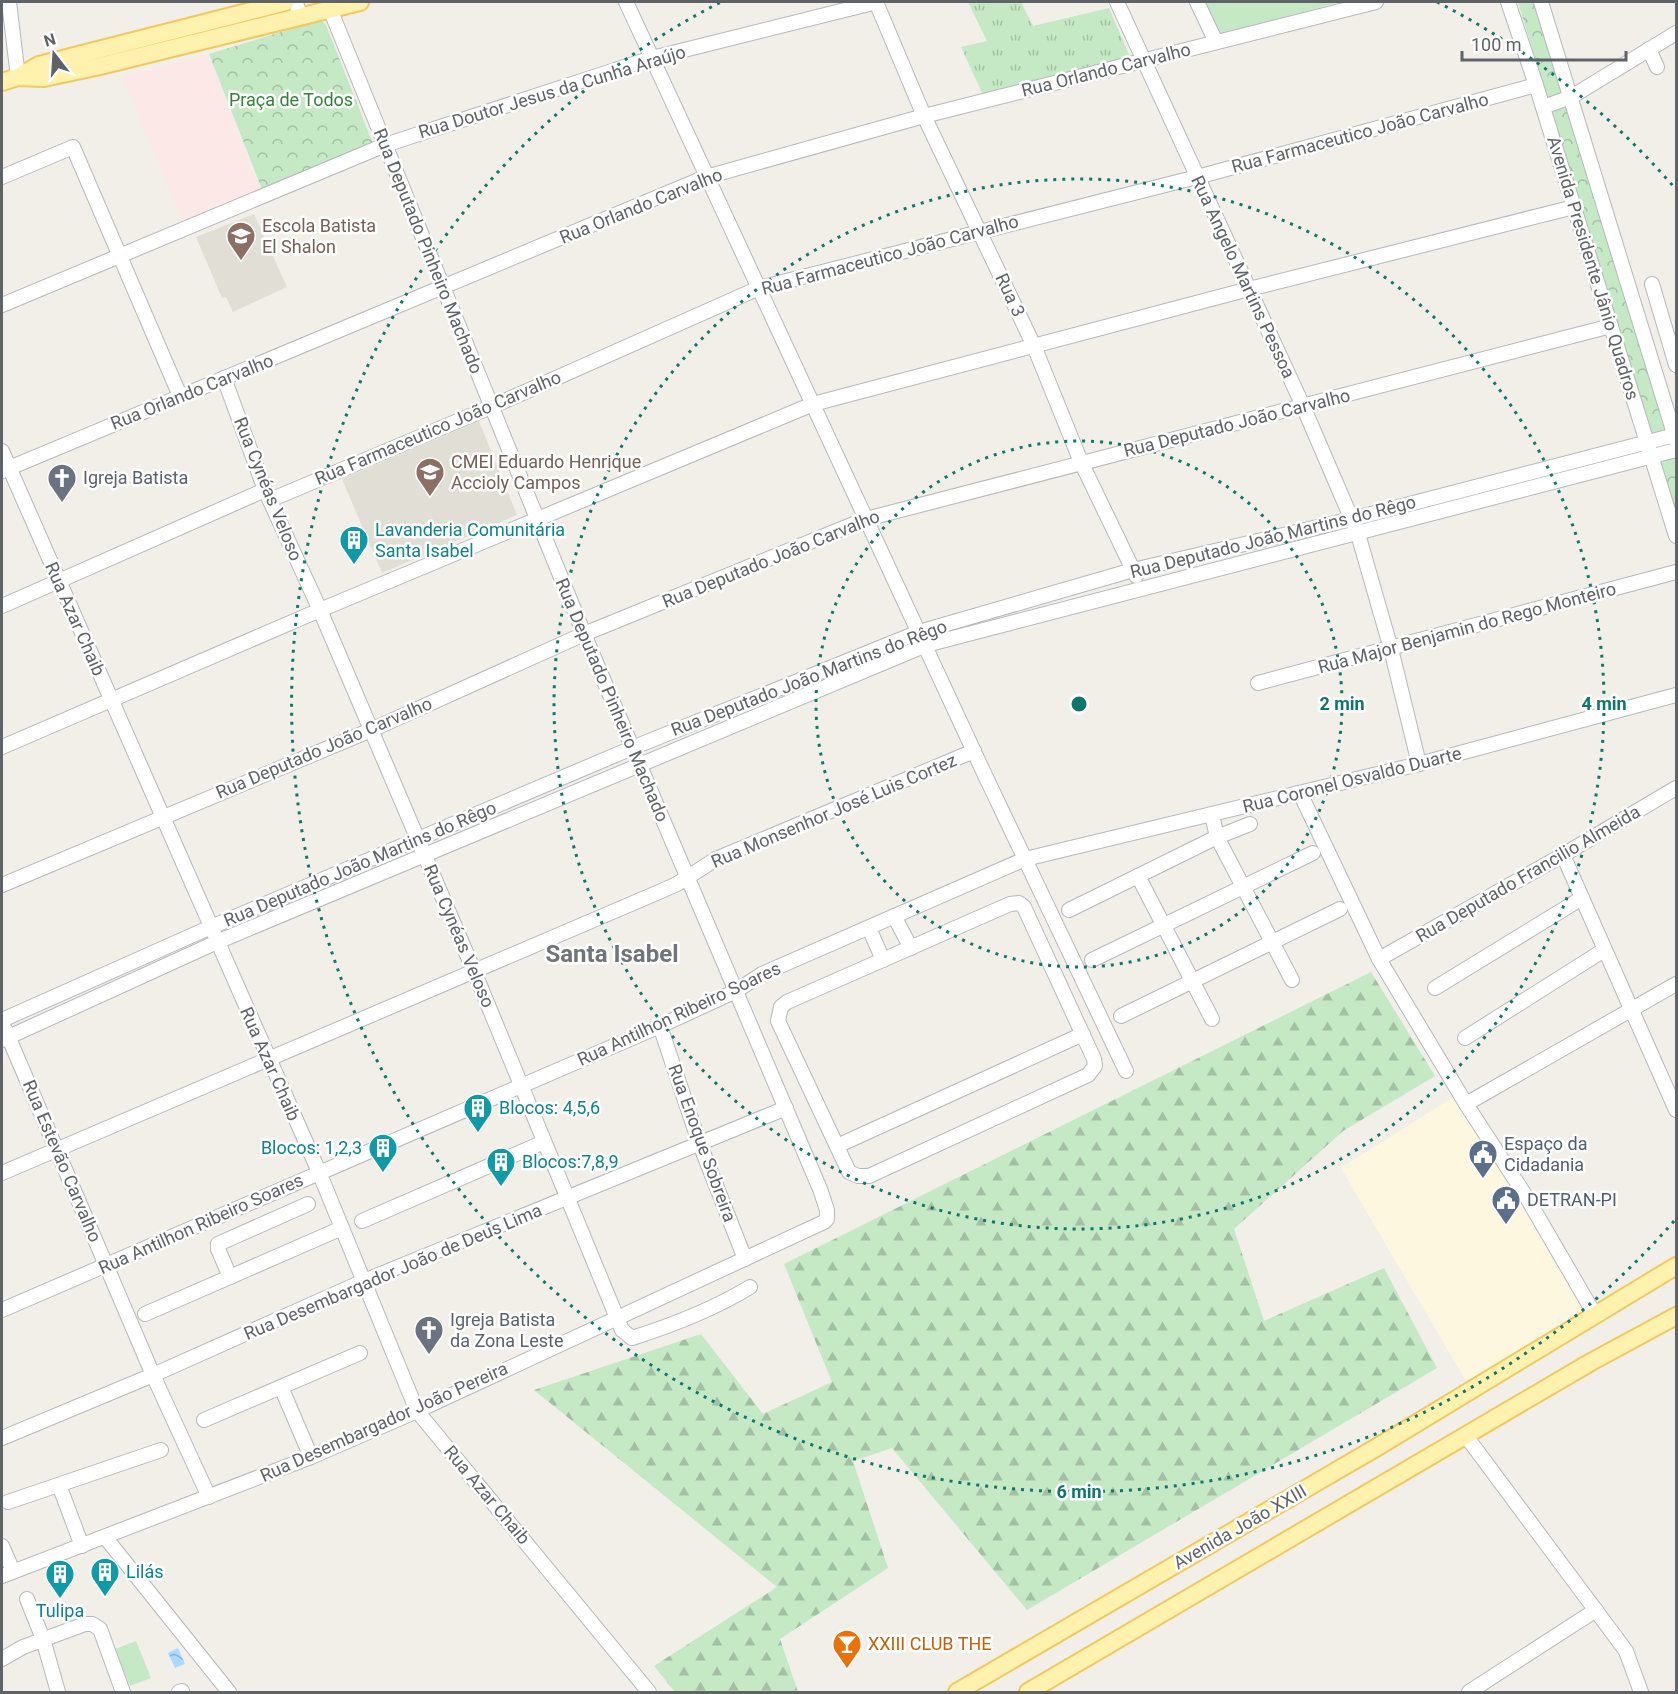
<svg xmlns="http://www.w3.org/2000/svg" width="1678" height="1694" font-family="Roboto,sans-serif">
<defs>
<pattern id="grass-tufts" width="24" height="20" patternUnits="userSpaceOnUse" patternTransform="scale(1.5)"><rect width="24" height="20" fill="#c5e8c5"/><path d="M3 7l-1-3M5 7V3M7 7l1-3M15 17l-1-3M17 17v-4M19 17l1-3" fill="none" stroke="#a3c0a4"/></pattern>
<pattern id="forest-firs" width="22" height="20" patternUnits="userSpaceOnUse" patternTransform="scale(1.5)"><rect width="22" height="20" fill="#c5e8c5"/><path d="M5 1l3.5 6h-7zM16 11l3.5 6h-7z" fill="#a3c0a4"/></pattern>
<pattern id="park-crowns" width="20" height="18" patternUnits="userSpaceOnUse" patternTransform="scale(1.5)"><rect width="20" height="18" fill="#c5e8c5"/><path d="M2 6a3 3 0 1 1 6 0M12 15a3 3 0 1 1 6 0" fill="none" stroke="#a3c0a4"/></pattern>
<pattern id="water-waves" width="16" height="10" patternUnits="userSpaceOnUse" patternTransform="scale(1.5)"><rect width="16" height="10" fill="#aadaff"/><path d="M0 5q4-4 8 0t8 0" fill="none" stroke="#8eb4d2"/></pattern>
</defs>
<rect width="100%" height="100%" fill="#f1efe8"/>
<path fill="#fef7e0" d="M1455,1096L1587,1309L1466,1381L1341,1168Z"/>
<g fill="#e1ded6">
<path d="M254,214L287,287L233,312L226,297L222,298L196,237Z"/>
<path d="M479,421L517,515L382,573L342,479Z"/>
</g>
<path fill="#fce8e6" d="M207,55L260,190L183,223L123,76Z"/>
<path fill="url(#grass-tufts)" d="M968,2H1021L1033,26L1109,8L1131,59L983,95L961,47L987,41Z"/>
<path fill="url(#forest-firs)" d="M1371,972L1435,1076L1343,1131L1234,1229L1264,1321L1384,1268L1437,1368L1027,1610L892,1448L853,1461L888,1568L780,1639L798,1692H675L654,1666L777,1587L534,1390L701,1334L763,1414L832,1382L784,1264Z"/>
<g fill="url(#park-crowns)">
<path d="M1518,2H1536L1563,94L1550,98L1547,97Z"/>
<path d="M321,20L326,25L374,146L263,192L209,54Z"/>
<path d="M1563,106L1568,108L1666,430L1653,435L1650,433L1552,113L1555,108Z"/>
<path d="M1674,458L1676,464V520L1659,463Z"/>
</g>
<g fill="#c5e8c5">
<path d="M1205,2H1340L1218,35Z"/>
<path d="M136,1641L151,1678L130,1686L115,1649Z"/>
</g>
<path fill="url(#water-waves)" d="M178,1648L185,1664L175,1668L168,1653Z"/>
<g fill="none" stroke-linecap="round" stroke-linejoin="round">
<g stroke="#b5b8bc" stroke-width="16">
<g id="minor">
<path d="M9,2L18,77"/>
<path d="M296,2L300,17"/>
<path d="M626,2L983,771L1126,1071"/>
<path d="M876,2L924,116L1034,346L1081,462L1136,576"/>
<path d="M1117,2L1303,406L1358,534L1391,649L1419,764"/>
<path d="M1197,2L1216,42"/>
<path d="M1508,2L1536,85L1676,536"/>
<path d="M1541,2L1676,440"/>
<path d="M1649,49L1657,67"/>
<path d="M1543,107L1571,97L1676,33"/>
<path d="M2,177L73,147L180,396"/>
<path d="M1652,284L1676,365"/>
<path d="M2,305L385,145L652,58L877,2"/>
<path d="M224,378L265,490L320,610L474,971L622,1330L632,1338C673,1325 714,1309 750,1287"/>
<path d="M2,451L319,1172L417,1411L649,1692"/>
<path d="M2,471L706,177L924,116L1376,2"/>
<path d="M270,500L491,407L759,288L1197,177L1536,85"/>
<path d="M2,606L265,490"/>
<path d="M1258,683L1676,572"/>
<path d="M2,747L320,610L813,404L1249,289L1574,207"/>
<path d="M1300,793L1379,959L1466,1104L1527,1198L1595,1315"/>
<path d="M1212,815L1217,837L1292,980"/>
<path d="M1563,855L1676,1110"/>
<path d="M1138,876L1212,1019"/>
<path d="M2,885L371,730L584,634L866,519L1611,326"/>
<path d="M1019,903L1024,907L1094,1059L1095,1066L1088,1075L869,1176H858L849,1172L778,1021L781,1007L787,1002L1010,904Z"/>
<path d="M1069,910L1217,837L1250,824"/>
<path d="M894,916L911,948"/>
<path d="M869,928L883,960"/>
<path d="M1379,959L1563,855L1676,788"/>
<path d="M1092,960L1313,853"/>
<path d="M1435,988L1582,898"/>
<path d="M1121,1016L1340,909"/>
<path d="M2,1020L211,927L632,748L919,632L1133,570L1352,519L1675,435"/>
<path d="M660,1026L699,1142L745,1259"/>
<path d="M5,1029L153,1375L209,1497"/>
<path d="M1465,1038L1604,950"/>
<path d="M2,1040L217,942L926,645L1676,450"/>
<path d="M1466,1104L1676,984"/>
<path d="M837,1146L1083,1034"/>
<path d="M2,1173L659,892L677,884L716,859L974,751"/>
<path d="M362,1221L544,1142"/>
<path d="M230,1277L218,1249V1244L308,1204"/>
<path d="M2,1310L660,1026L736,991L762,974L1025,859L1419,764L1676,695"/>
<path d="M145,1314L342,1228"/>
<path d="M281,1387L311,1457"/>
<path d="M204,1420L360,1353"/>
<path d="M1466,1436L1626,1651L1641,1692"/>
<path d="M2,1438L153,1375L364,1281L786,1108"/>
<path d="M59,1485L82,1546"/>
<path d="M8,1502L161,1450"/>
<path d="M105,1537L229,1692"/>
<path d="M2,1546L13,1571"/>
<path d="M2,1576L311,1457L417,1411L824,1222L827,1219V1210L820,1189L584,634L330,9"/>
<path d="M27,1599L43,1639L58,1692"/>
<path d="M2,1659L23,1647L85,1624H92L100,1629L123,1692"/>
<path d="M179,1692L182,1691"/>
<path d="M1469,1692L1596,1610"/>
</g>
</g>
<g stroke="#f2c960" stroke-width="20">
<g id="major">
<path d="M18,77L44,78L100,66L360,2"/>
<path d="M2,82L18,77L39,65L286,2"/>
<path d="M957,1692L1379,1446L1676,1266"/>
<path d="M1028,1692L1591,1362L1676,1316"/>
</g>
</g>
<use href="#minor" stroke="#fff" stroke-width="14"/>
<use href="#major" stroke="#fff2af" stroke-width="16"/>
</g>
<g fill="none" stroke="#0f766e" stroke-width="3" stroke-dasharray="3 6">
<circle cx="1079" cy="704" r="263"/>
<circle cx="1079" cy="704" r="525"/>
<path d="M1674 1221A788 788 0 1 1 721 2M1437 2A788 788 0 0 1 1674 187"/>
</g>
<defs>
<g id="school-pin" transform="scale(1.5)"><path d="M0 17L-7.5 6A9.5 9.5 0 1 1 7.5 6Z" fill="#8d6e63" stroke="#fff"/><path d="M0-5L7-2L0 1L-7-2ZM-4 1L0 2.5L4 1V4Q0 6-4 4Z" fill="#fff"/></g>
<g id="church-pin" transform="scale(1.5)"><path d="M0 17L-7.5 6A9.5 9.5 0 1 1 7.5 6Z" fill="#6b7280" stroke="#fff"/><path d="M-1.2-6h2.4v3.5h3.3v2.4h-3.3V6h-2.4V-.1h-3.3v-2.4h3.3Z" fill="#fff"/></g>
<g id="building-pin" transform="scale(1.5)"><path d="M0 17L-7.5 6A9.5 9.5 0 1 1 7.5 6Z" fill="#0f9aa8" stroke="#fff"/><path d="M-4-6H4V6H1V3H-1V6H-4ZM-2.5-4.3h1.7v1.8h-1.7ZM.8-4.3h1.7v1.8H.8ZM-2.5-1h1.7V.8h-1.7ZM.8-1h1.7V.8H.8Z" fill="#fff"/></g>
<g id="civic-pin" transform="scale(1.5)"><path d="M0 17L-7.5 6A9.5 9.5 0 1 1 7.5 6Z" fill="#5c6f8a" stroke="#fff"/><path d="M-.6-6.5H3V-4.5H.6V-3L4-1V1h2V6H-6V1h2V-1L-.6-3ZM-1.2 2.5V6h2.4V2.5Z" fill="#fff"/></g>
<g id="bar-pin" transform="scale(1.5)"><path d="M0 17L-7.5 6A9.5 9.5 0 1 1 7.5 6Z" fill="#e8710a" stroke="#fff"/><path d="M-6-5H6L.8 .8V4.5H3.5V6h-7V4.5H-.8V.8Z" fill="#fff"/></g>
</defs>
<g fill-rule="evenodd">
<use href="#school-pin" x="241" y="236"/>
<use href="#school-pin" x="430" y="472"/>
<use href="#church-pin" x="62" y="478"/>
<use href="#building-pin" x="354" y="540"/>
<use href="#building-pin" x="478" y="1108"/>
<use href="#building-pin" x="383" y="1148"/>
<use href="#civic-pin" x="1483" y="1154"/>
<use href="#building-pin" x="501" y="1162"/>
<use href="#civic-pin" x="1506" y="1200"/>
<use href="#church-pin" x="429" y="1330"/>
<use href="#building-pin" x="105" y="1572"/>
<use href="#building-pin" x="60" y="1574"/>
<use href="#bar-pin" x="847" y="1644"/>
</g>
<g text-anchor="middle" stroke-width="5" stroke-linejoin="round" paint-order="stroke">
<g font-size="18" fill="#5f6368" stroke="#fff">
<text transform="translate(1106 70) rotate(-14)" y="6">Rua Orlando Carvalho</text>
<text transform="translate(552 92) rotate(-17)" y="6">Rua Doutor Jesus da Cunha Araújo</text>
<text transform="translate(1360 133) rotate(-15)" y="6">Rua Farmaceutico João Carvalho</text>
<text transform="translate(641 206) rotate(-22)" y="6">Rua Orlando Carvalho</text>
<text transform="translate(428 251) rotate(68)" y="6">Rua Deputado Pinheiro Machado</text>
<text transform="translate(890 255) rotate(-15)" y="6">Rua Farmaceutico João Carvalho</text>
<text transform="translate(1593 268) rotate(73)" y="6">Avenida Presidente Jânio Quadros</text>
<text transform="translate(1243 277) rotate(65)" y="6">Rua Angelo Martins Pessoa</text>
<text transform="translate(1010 295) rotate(65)" y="6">Rua 3</text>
<text transform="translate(192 392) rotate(-22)" y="6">Rua Orlando Carvalho</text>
<text transform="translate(1237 423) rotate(-14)" y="6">Rua Deputado João Carvalho</text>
<text transform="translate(438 428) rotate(-23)" y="6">Rua Farmaceutico João Carvalho</text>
<text transform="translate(268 489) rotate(68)" y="6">Rua Cynéas Veloso</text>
<text transform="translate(1273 537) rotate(-14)" y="6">Rua Deputado João Martins do Rêgo</text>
<text transform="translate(771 559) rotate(-22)" y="6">Rua Deputado João Carvalho</text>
<text transform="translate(75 619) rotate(66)" y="6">Rua Azar Chaib</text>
<text transform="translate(1467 628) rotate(-15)" y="6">Rua Major Benjamin do Rego Monteiro</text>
<text transform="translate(809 678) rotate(-21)" y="6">Rua Deputado João Martins do Rêgo</text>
<text transform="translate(612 700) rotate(67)" y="6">Rua Deputado Pinheiro Machado</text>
<text transform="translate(324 748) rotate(-23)" y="6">Rua Deputado João Carvalho</text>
<text transform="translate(1352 780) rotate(-14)" y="6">Rua Coronel Osvaldo Duarte</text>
<text transform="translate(834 811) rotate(-23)" y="6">Rua Monsenhor José Luis Cortez</text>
<text transform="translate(360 864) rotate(-23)" y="6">Rua Deputado João Martins do Rêgo</text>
<text transform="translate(1528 874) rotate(-30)" y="6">Rua Deputado Francilio Almeida</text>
<text transform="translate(459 936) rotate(67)" y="6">Rua Cynéas Veloso</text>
<text transform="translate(679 1014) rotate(-25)" y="6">Rua Antilhon Ribeiro Soares</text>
<text transform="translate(270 1064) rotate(66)" y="6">Rua Azar Chaib</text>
<text transform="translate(702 1143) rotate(70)" y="6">Rua Enoque Sobreira</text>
<text transform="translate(62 1161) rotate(67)" y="6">Rua Estevão Carvalho</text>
<text transform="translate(201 1224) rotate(-24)" y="6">Rua Antilhon Ribeiro Soares</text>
<text transform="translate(393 1272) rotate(-23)" y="6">Rua Desembargador João de Deus Lima</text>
<text transform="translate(384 1422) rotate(-24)" y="6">Rua Desembargador João Pereira</text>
<text transform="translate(487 1495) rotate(50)" y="6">Rua Azar Chaib</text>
<text transform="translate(1240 1527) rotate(-30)" y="6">Avenida João XXIII</text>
</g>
<g font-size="18" fill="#348238" stroke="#fff">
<text x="291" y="106">Praça de Todos</text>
</g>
<g font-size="18" fill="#785e54" stroke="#fff" text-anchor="start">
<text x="262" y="232">Escola Batista<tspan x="262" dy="21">El Shalon</tspan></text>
<text x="451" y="468">CMEI Eduardo Henrique<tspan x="451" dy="21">Accioly Campos</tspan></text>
</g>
<g font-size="18" fill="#5b616d" stroke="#fff" text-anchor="start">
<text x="83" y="484">Igreja Batista</text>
<text x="450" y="1326">Igreja Batista<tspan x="450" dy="21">da Zona Leste</tspan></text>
</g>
<g font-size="18" fill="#0d838f" stroke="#fff" text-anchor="start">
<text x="375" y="536">Lavanderia Comunitária<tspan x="375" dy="21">Santa Isabel</tspan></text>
<text x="499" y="1114">Blocos: 4,5,6</text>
<text x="362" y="1154" text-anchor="end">Blocos: 1,2,3</text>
<text x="522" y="1168">Blocos:7,8,9</text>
<text x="126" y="1578">Lilás</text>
<text x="60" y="1617" text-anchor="middle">Tulipa</text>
</g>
<g font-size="18" fill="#4e5e75" stroke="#fff" text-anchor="start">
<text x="1504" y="1150">Espaço da<tspan x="1504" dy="21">Cidadania</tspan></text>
<text x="1527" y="1206">DETRAN-PI</text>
</g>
<g font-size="18" fill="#c56008" stroke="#fff" text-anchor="start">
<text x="868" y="1650">XXIII CLUB THE</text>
</g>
<g font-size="24" font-weight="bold" fill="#70757a" stroke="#fff">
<text x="612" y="962">Santa Isabel</text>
</g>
</g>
<circle cx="1079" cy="704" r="9" fill="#0f766e" stroke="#fff" stroke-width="3"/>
<g font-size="18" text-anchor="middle" font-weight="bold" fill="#0f766e" stroke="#fff" stroke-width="5" stroke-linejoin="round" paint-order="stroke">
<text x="1342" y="710">2 min</text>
<text x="1604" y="710">4 min</text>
<text x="1079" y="1498">6 min</text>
</g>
<rect width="1678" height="1694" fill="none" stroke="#5f6368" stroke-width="6"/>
<g transform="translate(54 54) rotate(343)" stroke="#ffffff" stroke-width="4.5" paint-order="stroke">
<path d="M0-4.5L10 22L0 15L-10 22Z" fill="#5f6368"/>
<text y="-9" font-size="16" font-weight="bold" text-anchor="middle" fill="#5f6368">N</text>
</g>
<path d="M1462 51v9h164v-9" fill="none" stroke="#5f6368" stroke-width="3"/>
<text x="1471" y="51" font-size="18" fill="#5f6368" stroke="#ffffff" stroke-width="4.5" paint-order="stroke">100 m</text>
</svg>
